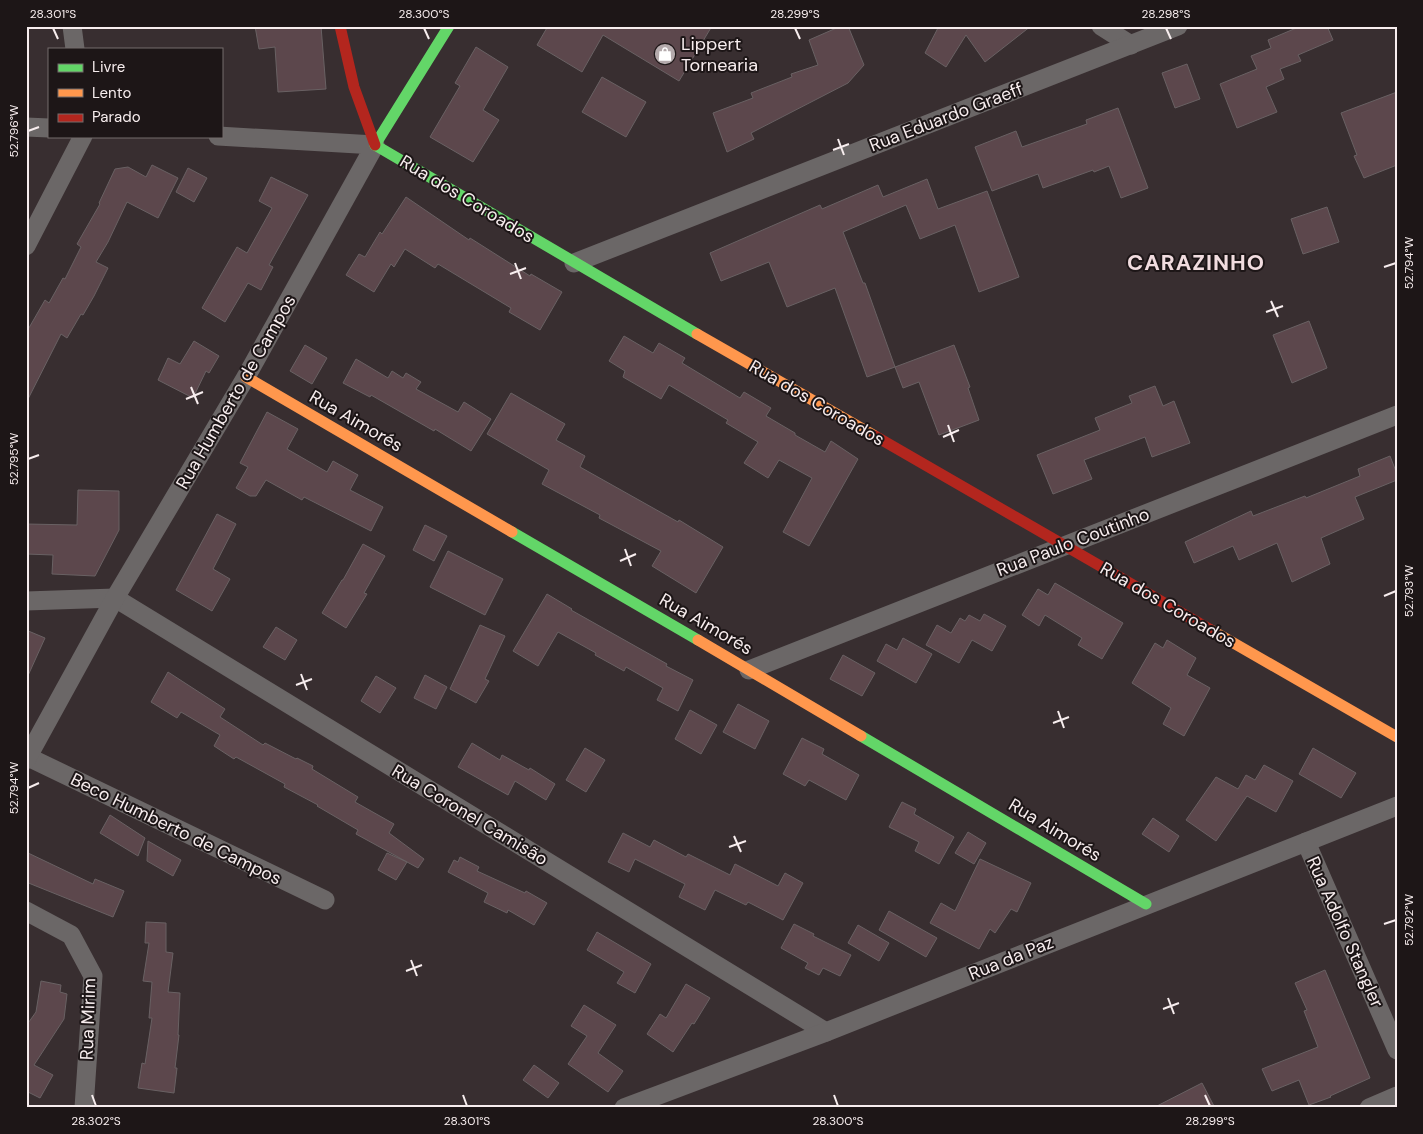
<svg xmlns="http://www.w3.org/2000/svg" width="1423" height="1134" font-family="'DM Sans',sans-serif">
<rect width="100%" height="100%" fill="#382e30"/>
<g fill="#5c474c" stroke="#696163">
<path d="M255,26H321L326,89L278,92L275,47L259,49Z"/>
<path d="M548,26H712L679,81L603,35L582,72L537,45Z"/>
<path d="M841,26H848L864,65L848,83L751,133L754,139L727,152L713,113L753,98L751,93L792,77L791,74L818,65L809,40Z"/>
<path d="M939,26H1031L985,62L966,35L946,67L925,53Z"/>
<path d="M1301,26H1327L1333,40L1298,55L1301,61L1280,69L1284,79L1266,87L1277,112L1237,128L1220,84L1257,69L1251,56L1271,48L1268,40Z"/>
<path d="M476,47L508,67L483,110L499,120L473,162L430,137L460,86L455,83Z"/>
<path d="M1187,64L1200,99L1175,108L1162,73Z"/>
<path d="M602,77L646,102L626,137L582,112Z"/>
<path d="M1397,92V165L1364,178L1354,156L1357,155L1341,113Z"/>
<path d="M1118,108L1148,188L1121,198L1109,166L1094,172L1093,170L1043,188L1038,174L992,191L975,147L1016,131L1022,147L1087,124L1086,120Z"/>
<path d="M152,165L178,178L158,218L127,202L108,242L96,262L108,268L94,296L83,315L81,314L67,338L61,334L26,403V333L45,300L49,303L63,278L65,279L81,247L77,244L100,204L99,203L115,169L128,167L146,177Z"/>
<path d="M188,168L207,178L194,202L176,192Z"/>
<path d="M271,177L308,195L269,265L273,267L261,290L248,283L225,322L202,308L237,247L247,253L272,208L259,201Z"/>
<path d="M927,179L938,209L987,191L1019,277L979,292L955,225L920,239L906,205L843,232L863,283H865L895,367L867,377L835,288L787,307L769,262L721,281L710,253L820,205L822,209L878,185L883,197Z"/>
<path d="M406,197L469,240L470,238L530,276L531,274L562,292L540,330L509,312L511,308L438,264L435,268L405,249L394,267L391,264L374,292L346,275L359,254L365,257L380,232L382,234Z"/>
<path d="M1327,207L1339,242L1303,254L1291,219Z"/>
<path d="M1309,321L1327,368L1292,383L1273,335Z"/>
<path d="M624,336L653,353L659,343L685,358L682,363L740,398L744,392L771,408L766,416L795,433V435L825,452L831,441L858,459L809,546L783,532L812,478L779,460L768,478L744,463L758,442L726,423L728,420L669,385L661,399L623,377L625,371L609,361Z"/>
<path d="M194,341L219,356L209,373L206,371L193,398L158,380L168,358L180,364Z"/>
<path d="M305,345L327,358L312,384L290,371Z"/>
<path d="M954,345L970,387L968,388L979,420L939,435L919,382L903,388L895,367Z"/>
<path d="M356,359L388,378L392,371L403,378L406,373L421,382L416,389L458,412L464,402L491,419L471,451L435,429L434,431L371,395L370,397L343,383Z"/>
<path d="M1155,386L1163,406L1174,401L1190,443L1152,457L1145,437L1084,460L1092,479L1053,494L1037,455L1100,430L1095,418L1132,403L1129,396Z"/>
<path d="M511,393L565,424L556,440L585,456L580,467L678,522L679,520L723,547L696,593L652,566L661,551L599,518L600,515L542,484L549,470L487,434Z"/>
<path d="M267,412L298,429L287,449L327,472L333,461L358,475L350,490L383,507L371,531L304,497L302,500L266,480L256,496H250L236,488L248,467L240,463Z"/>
<path d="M1390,456L1397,474V480L1355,497L1364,519L1321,538L1330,564L1292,582L1277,543L1239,560L1233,546L1194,563L1185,542L1251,511L1253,516L1305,496L1306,498L1360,476L1358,469Z"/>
<path d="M78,490L119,491V530L95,576L52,574L53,555L26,554V524L77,525Z"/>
<path d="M217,514L236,524L213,569L230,579L212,611L176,590Z"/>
<path d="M425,525L447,536L434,561L413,550Z"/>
<path d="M363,544L385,556L364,593L367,594L346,628L322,613L342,580H343Z"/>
<path d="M448,551L503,579L485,615L430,587Z"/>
<path d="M1055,583L1123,623L1102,659L1078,645L1082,638L1045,615L1039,626L1022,615L1038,589L1048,595Z"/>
<path d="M547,594L572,609L571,610L667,664L666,666L693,680L678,711L657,700L663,688L626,667L624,671L595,655L596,653L558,632L538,666L513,651Z"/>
<path d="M984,614L1006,626L992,651L972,640L959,663L926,645L937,625L951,633L960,618L965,621L969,615L980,621Z"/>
<path d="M480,625L505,636L485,679L489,681L476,703L450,689Z"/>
<path d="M276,627L297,640L285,660L263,647Z"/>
<path d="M26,630L45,638L26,680Z"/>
<path d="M903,638L932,654L916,683L877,661L886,644L897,650Z"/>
<path d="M1167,640L1196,658L1187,675L1210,688L1184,736L1163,724L1171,708L1132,683L1155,643L1163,648Z"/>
<path d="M843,655L875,673L862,696L830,679Z"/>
<path d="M168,672L225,709L220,717L263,745L265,743L296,759L297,758L313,766L312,769L358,797L355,802L394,824L389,833L424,859L418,868L356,834L358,830L317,806L318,805L284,787L285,784L236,757L234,759L214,746L220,735L181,712L177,718L151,702Z"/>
<path d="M425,675L447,687L436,709L414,698Z"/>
<path d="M376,676L396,688L380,713L361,701Z"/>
<path d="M738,704L769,721L755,749L723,732Z"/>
<path d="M690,710L717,725L701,754L675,739Z"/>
<path d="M802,738L824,749L822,754L859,775L846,800L809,780L805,786L783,774Z"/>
<path d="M472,743L500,760L502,755L529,770L530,768L555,784L546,800L515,781L508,795L458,767Z"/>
<path d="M585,748L605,760L586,792L566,780Z"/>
<path d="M1313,748L1356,773L1341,798L1299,774Z"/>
<path d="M1264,765L1293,781L1276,812L1247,796L1216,841L1186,820L1216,777L1238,789L1246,775L1255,780Z"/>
<path d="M902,802L916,809L914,814L954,837L939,864L915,851L919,842L889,827Z"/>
<path d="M110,815L145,838L138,856L100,833Z"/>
<path d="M1153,818L1179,836L1169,852L1142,834Z"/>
<path d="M968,832L986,843L974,864L955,853Z"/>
<path d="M623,833L650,847L654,840L686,857L688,854L730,875L735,864L778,886L785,873L803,883L783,920L748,902L746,905L715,890L705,910L679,897L685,884L635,859L629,872L608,862Z"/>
<path d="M148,841L181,860L173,876L147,861Z"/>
<path d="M26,852L93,884L95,879L124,891L113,917L26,882Z"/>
<path d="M387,853L407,862L396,880L378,870Z"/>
<path d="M460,857L479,867L477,871L525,893L526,891L547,903L534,925L508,910L507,913L484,902L488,893L448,872L454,860L458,862Z"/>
<path d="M980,859L1031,883L1017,912L1011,909L995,933L990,929L979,949L930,923L941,903L955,911Z"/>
<path d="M889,911L937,938L926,957L879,930Z"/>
<path d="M146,922L166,923V952L173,953L168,992L180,993L178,1035H179L175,1068H177L174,1093L138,1088L142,1063L145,1064L152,1018H149L152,982L143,981L149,943H145Z"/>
<path d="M794,924L814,934L813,936L851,955L840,976L823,968L819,975L805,968L808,963L781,948Z"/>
<path d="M858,925L889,943L879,961L848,943Z"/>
<path d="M597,932L651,964L635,993L617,983L624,972L587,950Z"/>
<path d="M1325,970L1370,1078L1330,1096L1331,1097L1309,1105L1299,1080L1272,1091L1262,1069L1318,1047L1304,1011L1307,1010L1295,983Z"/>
<path d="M41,981L61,985L60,992L67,994L64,1019L34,1065L53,1075L40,1098L26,1091V1026L36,1012Z"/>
<path d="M686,984L710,998L694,1024L692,1023L673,1052L647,1034L660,1014L666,1018Z"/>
<path d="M584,1005L616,1025L598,1053L623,1071L608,1092L568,1064L587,1036L571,1026Z"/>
<path d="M534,1065L559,1083L548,1098L523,1080Z"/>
<path d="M1202,1083L1215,1108H1153Z"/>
</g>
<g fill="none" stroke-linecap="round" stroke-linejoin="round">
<g stroke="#6b6767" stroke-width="19">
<path d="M72,26L75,49"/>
<path d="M1101,26L1131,45"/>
<path d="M26,127L49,128"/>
<path d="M26,246L83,136"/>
<path d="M574,263L1178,26"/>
<path d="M115,598L826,1032"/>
<path d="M26,601L115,598"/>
<path d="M749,670L1397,415"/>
<path d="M28,757L325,900"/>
<path d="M26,760L115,598L246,377L375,145L218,136"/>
<path d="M1306,842L1397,1050"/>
<path d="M26,911L71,935L93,976L84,1108"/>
<path d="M624,1108L826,1032L1397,806"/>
<path d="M1369,1108L1397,1096"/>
</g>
<g stroke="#63d668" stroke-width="11">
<path d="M375,145L697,334"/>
<path d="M375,145L449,26"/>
<path d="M512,532L698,640"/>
<path d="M861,736L1146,904"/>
</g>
<g stroke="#ff974d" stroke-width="11">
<path d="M697,334L875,436"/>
<path d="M246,377L512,532"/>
<path d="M1211,630L1397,737"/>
<path d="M698,640L861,736"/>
</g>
<g stroke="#b3261e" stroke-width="11">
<path d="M340,26L354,87L375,145"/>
<path d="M875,436L1211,630"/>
</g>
</g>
<path fill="none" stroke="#f7edee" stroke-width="2" d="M53,28L58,39M424,28L429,39M795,28L800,39M1166,28L1171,39M28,131L39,127M838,139L844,155M833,150L849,144M515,263L521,279M1384,267L1396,263M510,274L526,268M1271,301L1278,317M1266,312L1283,306M191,387L198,404M186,399L203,392M948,425L954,442M943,437L959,430M28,459L39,455M625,549L631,566M620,561L636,554M1384,596L1396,591M301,674L307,690M296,685L312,679M1058,711L1064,728M1053,723L1069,717M28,788L39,783M734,836L741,852M729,847L746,841M1384,924L1396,920M411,960L417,976M406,971L422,965M1168,998L1174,1014M1163,1009L1179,1003M92,1095L96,1106M463,1095L467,1106M834,1095L838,1106M1205,1095L1210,1106"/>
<defs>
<g id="shop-disc" transform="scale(1.125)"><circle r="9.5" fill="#b4aaac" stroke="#1d1617"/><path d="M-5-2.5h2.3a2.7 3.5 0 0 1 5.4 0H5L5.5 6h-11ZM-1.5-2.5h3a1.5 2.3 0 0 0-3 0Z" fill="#fff"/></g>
</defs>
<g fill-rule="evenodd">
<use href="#shop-disc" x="665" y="54"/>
</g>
<g text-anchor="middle" stroke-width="4" stroke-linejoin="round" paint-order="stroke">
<g font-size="18" fill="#f7edee" stroke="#1d1617" text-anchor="start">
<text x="681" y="50">Lippert<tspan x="681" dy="21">Tornearia</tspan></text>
</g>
<g font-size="18" fill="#f7edee" stroke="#1d1617">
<text transform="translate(946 117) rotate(-21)" y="6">Rua Eduardo Graeff</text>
<text transform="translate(467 199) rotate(31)" y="6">Rua dos Coroados</text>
<text transform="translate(236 392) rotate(-60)" y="6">Rua Humberto de Campos</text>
<text transform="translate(817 403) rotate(30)" y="6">Rua dos Coroados</text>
<text transform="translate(356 421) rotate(30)" y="6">Rua Aimorés</text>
<text transform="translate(1073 542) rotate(-21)" y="6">Rua Paulo Coutinho</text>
<text transform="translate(1168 605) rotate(30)" y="6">Rua dos Coroados</text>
<text transform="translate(706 624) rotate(30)" y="6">Rua Aimorés</text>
<text transform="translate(470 815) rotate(31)" y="6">Rua Coronel Camisão</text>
<text transform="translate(176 829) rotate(26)" y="6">Beco Humberto de Campos</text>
<text transform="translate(1055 830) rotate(31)" y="6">Rua Aimorés</text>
<text transform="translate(1345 932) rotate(66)" y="6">Rua Adolfo Stangler</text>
<text transform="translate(1011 958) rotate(-22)" y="6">Rua da Paz</text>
<text transform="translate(88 1019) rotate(-88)" y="6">Rua Mirim</text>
</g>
<g font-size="22" font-weight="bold" letter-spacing="1" fill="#f1dcdf" stroke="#1d1617">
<text x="1196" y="270">CARAZINHO</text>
</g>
</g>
<rect width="1423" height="1134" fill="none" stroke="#1d1617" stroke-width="55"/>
<rect x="48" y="48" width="175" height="90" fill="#1d1617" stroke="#746c6d"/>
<rect x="58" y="64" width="25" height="8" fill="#63d668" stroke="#746c6d"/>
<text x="92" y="72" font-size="15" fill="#f7edee">Livre</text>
<rect x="58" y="89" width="25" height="8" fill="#ff974d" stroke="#746c6d"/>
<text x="92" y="98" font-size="15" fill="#f7edee">Lento</text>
<rect x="58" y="114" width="25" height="8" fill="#b3261e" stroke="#746c6d"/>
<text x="92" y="122" font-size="15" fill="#f7edee">Parado</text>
<rect x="28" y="28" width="1368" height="1078" fill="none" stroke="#f7edee" stroke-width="2"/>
<g font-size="12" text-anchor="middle" fill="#f7edee">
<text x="53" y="18">28.301°S</text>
<text x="424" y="18">28.300°S</text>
<text x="795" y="18">28.299°S</text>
<text x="1166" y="18">28.298°S</text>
<text transform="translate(14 131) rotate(-90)" y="4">52.796°W</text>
<text transform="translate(1409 263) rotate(-90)" y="4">52.794°W</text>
<text transform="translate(14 459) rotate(-90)" y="4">52.795°W</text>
<text transform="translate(1409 591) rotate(-90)" y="4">52.793°W</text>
<text transform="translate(14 788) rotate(-90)" y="4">52.794°W</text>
<text transform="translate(1409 920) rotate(-90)" y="4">52.792°W</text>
<text x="96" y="1125">28.302°S</text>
<text x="467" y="1125">28.301°S</text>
<text x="838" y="1125">28.300°S</text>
<text x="1210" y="1125">28.299°S</text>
</g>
</svg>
